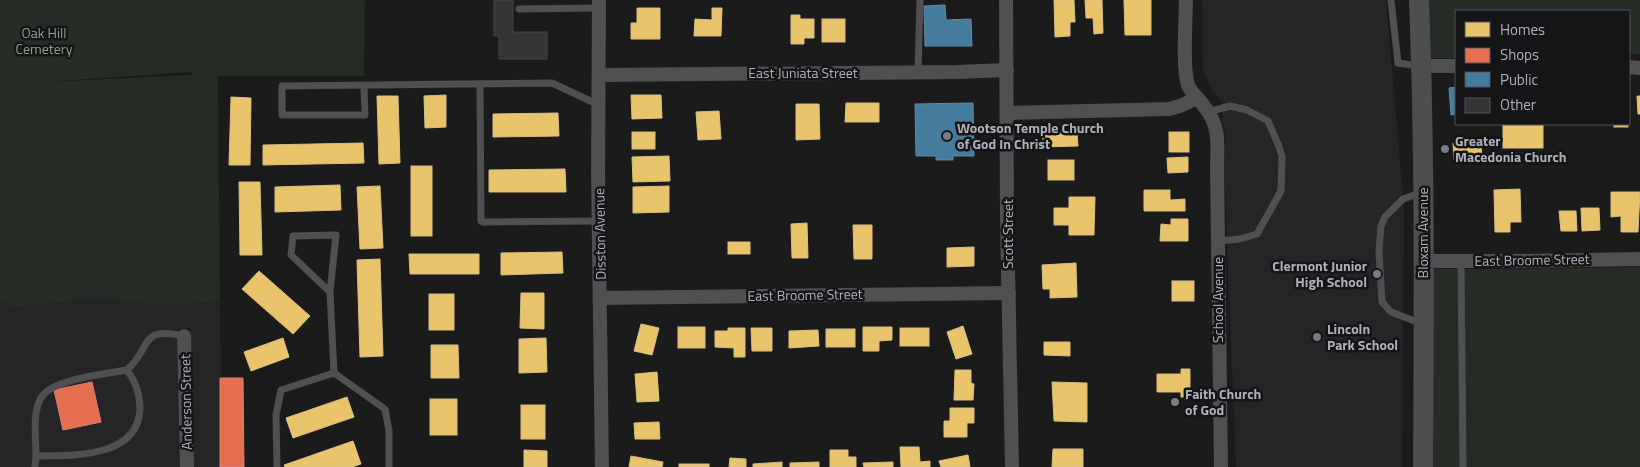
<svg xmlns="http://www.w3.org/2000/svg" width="1640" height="467" font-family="'Titillium Web',sans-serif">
<rect width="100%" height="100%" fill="#1b1b1b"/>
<g fill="#252527">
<path d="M1202,0H1386L1404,208L1402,467H1236L1224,164L1226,138L1222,122V101L1211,90L1203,70Z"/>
<path d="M85,300H116L163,306L220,301L222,467H194L190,328L177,329L180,467H0V302L14,307Z"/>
</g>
<g fill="#252b25" fill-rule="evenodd">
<path d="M0,0H365L364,76H218L220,301L163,306L116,300H85L14,307L0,302ZM192,72V75L44,82Z"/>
<path d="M1426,0H1640V54H1629V11H1456V58H1428Z"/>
<path d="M1640,267V467H1430L1431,269H1521Z"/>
</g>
<g fill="#e9c46a" stroke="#d7be82">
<path d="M1054,0H1074L1075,22H1070V36L1055,37Z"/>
<path d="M1085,0H1102L1103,33L1094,34L1093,18H1086Z"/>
<path d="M1124,0H1151V35H1125Z"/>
<path d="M637,8H660V39H631V23H637Z"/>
<path d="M712,8H722L721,36H694L695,19L712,20Z"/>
<path d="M791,15H800V19H814V38H804V44H791Z"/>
<rect x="822" y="19" width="23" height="23"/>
<path d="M446,95V127L425,128L424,96Z"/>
<path d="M631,95H661L662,118L632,119Z"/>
<path d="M377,96H398L400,163L379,164Z"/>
<path d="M1637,96H1640V114H1638Z"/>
<path d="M231,97L251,98L250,165H229Z"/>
<path d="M846,103H879V122H845Z"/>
<path d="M796,104H819L820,139L796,140Z"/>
<path d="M719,111L721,139L698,140L696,112Z"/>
<path d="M558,113L559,136L493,137V114Z"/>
<rect x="1503" y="124" width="40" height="24"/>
<rect x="1614" y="124" width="14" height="3"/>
<rect x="632" y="132" width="23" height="17"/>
<path d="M1077,132L1078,146L1043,147L1042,133Z"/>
<rect x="1169" y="132" width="20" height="20"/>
<path d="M1481,142L1482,159L1454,160L1453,143Z"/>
<path d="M363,143L364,163L263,165V145Z"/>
<path d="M669,156L670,181L633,182L632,157Z"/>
<path d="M1188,157V172L1168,173L1167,158Z"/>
<rect x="1048" y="160" width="26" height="20"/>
<rect x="411" y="166" width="21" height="70"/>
<path d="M565,169L566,192H489V170Z"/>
<path d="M239,182H260L262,255H240Z"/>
<path d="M340,185L341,210L275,212V187Z"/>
<path d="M380,186L383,248L360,249L357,187Z"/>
<path d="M669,186V212L633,213V187Z"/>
<path d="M1520,189L1521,222H1510V232H1495L1494,190Z"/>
<path d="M1144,190H1170V200L1185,199V211H1144Z"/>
<path d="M1611,192H1640L1638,232H1621V216L1611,217Z"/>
<path d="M1069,197H1095L1094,235H1069V225H1054V208H1069Z"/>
<path d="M1581,208H1599L1600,230L1582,231Z"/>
<path d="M1559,211H1576L1577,231H1561Z"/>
<path d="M1171,219H1188V241H1160L1161,224L1171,225Z"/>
<path d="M807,223L808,258H792L791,224Z"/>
<path d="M853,225H872V259H854Z"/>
<rect x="728" y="242" width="22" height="12"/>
<path d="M974,247V266L947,267V248Z"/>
<path d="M562,252L563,273L501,275V253Z"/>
<path d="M409,254H479V274H410Z"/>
<path d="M380,259L383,356L360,357L357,260Z"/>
<path d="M1076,263L1077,297L1050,298V289H1043L1042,265Z"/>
<path d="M259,271L310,316L293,334L242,289Z"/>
<rect x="1172" y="281" width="22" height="20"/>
<path d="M521,293H544V329L520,328Z"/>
<rect x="429" y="294" width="25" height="36"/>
<path d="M641,324L659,328L652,355L634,351Z"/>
<path d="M963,326L972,354L956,359L947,332Z"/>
<rect x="678" y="327" width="27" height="21"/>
<path d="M863,327H892V340L879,341V351H863Z"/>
<path d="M728,328H745V357H734V348L715,347V331H728Z"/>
<path d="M751,328H772V351H752Z"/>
<rect x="900" y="328" width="29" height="18"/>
<rect x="826" y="329" width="29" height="18"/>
<path d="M818,330L819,346L789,348V331Z"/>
<path d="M283,338L289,357L251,371L244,352Z"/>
<path d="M546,338L547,372L519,373V339Z"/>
<path d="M1044,342H1070V356L1044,355Z"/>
<path d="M431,345H458L459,378H431Z"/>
<path d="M1181,369H1190V397H1181V392H1157V374H1181Z"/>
<path d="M955,370H971V383L974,384L973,400H954Z"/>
<path d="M657,372L659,401L637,402L635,374Z"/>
<path d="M1052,382L1087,383V422L1054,421Z"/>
<path d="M347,397L354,417L293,438L286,418Z"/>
<rect x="430" y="399" width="27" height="36"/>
<rect x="521" y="405" width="24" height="34"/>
<path d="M950,408H974V423H967V437H944V421H950Z"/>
<path d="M659,422L660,439H635L634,423Z"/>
<path d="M353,441L361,464L352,467H285L284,465Z"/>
<path d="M900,447H919L920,462L930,461V467H901Z"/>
<path d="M1053,449H1083V467H1052Z"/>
<path d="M524,450L547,451V467H524Z"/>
<path d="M830,450H848V457H856V467H830Z"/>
<path d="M968,455L970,467H941L939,461Z"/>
<path d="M631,456L663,462L662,467H629Z"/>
<path d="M730,458L746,459V467H729Z"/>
<path d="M782,462V467H753V464Z"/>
<path d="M819,462V467H790V463Z"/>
<path d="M893,462V467H864L863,463Z"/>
<rect x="679" y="464" width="30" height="3"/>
</g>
<g fill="#e76f51" stroke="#d68370">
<path d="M220,378H243L244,467H220Z"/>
<path d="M92,382L101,422L63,430L54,390Z"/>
</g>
<g fill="#457b9d" stroke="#648ba6">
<path d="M945,5L946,20L971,19L972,46H925L924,6Z"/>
<path d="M1456,87V114L1451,115L1449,88Z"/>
<path d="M973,103L974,156H953V160H936V156H916L915,104Z"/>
</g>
<path fill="#353536" stroke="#444447" d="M494,0H513V32H547V59H499V36H494Z"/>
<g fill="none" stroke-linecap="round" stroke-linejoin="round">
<g stroke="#505053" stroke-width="7">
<path d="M1391,0L1398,63L1419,66"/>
<path d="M519,9L599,8"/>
<path d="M918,72L920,0"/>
<path d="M480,84L481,221L483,222L600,221"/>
<path d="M364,85L365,115H282V86L552,83L599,105"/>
<path d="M1208,112L1230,106L1247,110L1268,121L1278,144L1282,156L1281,191L1257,234L1240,239L1218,241"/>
<path d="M1420,193L1403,199L1385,217L1381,226L1379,251L1382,302L1391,312L1422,324"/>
<path d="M1461,261L1463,467"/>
<path d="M330,292L291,255L293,236L336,235L330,292L334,373"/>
<path d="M127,370C105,374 52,379 41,398C32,413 36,438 36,456C71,455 138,459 140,409C140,394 136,382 127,370C153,346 139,326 184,336"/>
<path d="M35,467L36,456"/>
<path d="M277,467L276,415L281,390L334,373L385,409L389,431V467"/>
</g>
<g stroke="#505053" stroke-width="14">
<path d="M599,0L598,172L602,467"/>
<path d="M1006,0L1007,218L1012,467"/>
<path d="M1186,0C1186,20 1182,67 1188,85C1191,93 1199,99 1204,106C1219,124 1218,142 1217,164L1221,467"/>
<path d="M1421,66H1456"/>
<path d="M1629,67L1640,68"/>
<path d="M599,75L958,72L1007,70"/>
<path d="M1008,113L1169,109L1180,106L1197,98"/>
<path d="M1424,261H1521L1640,259"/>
<path d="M601,298L1009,293"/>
<path d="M184,336L187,467"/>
</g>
<path stroke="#4e4e51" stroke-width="20" d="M1419,0C1425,156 1424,311 1423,467"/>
</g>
<g fill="#7b7c82" stroke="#151517" stroke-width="2">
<circle cx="947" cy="136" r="5"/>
<circle cx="1445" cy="149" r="5"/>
<circle cx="1377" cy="274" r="5"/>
<circle cx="1317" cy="337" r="5"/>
<circle cx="1175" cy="402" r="5"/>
</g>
<g text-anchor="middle" stroke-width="5" stroke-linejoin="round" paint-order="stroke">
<g font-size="14" fill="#87a28a" stroke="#151517">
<text x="44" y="38">Oak Hill<tspan x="44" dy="16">Cemetery</tspan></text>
</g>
<g font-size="14" fill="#aeb1ba" stroke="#151517">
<text x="803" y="78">East Juniata Street</text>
<text transform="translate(1423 233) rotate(-90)" y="5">Bloxam Avenue</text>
<text transform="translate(600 234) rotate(-91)" y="5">Disston Avenue</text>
<text transform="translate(1008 234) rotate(-90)" y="5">Scott Street</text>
<text transform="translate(1532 260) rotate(-1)" y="5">East Broome Street</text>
<text transform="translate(805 295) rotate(-1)" y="5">East Broome Street</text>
<text transform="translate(1218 300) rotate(-90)" y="5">School Avenue</text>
<text transform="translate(186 402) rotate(-91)" y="5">Anderson Street</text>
</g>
<g font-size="14" font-weight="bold" fill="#aeb1ba" stroke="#151517" text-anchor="start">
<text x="957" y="133">Wootson Temple Church<tspan x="957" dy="16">of God In Christ</tspan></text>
<text x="1455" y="146">Greater<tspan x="1455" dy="16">Macedonia Church</tspan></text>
<text x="1367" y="271" text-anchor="end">Clermont Junior<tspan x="1367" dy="16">High School</tspan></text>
<text x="1327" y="334">Lincoln<tspan x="1327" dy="16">Park School</tspan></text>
<text x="1185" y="399">Faith Church<tspan x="1185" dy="16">of God</tspan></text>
</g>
</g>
<rect x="1455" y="10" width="175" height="115" fill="#151517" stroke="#525358"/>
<rect x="1465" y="22" width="25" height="15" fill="#e9c46a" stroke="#525358"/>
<text x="1500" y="35" font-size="15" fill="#aeb1ba">Homes</text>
<rect x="1465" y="48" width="25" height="15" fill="#e76f51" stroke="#525358"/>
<text x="1500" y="60" font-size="15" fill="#aeb1ba">Shops</text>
<rect x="1465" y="72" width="25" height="15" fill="#457b9d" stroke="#525358"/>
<text x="1500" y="85" font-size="15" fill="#aeb1ba">Public</text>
<rect x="1465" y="98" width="25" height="15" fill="#353536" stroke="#525358"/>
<text x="1500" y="110" font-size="15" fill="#aeb1ba">Other</text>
</svg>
